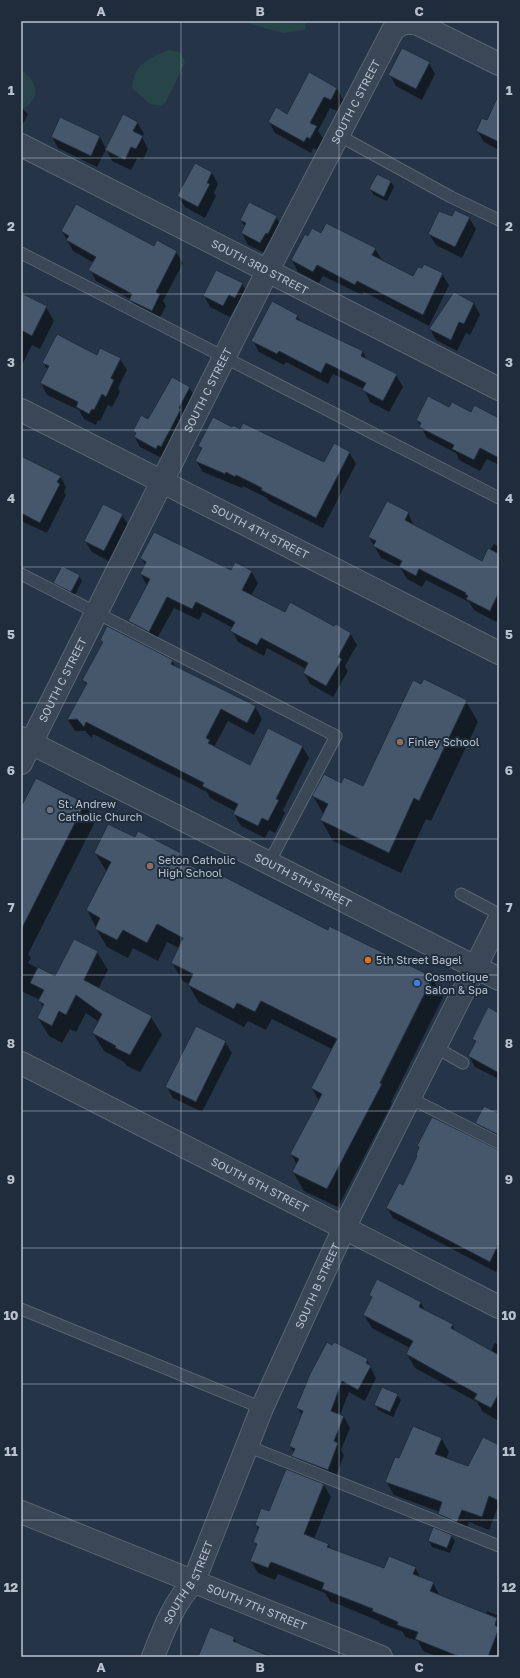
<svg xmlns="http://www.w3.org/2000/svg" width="520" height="1678" font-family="'Golos Text',sans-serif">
<rect width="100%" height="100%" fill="#253547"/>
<g fill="#274548">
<path d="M241,21H306L305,30L283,33Z"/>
<path d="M168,50L180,52L185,62L166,102L162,106L150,104L132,88C134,64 148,59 168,50Z"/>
<path d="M21,70C25,72 27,75 30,78C39,90 36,99 25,108L21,106Z"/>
</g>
<g fill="#0007">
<path d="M429,63L435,74L422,100L396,86L390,75Z"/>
<path d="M337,88L343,100L337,111L330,108L318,131L323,138L317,150L313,148L311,153L275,133L269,122L288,115Z"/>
<path d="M499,96V150L484,142L477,131L487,121Z"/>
<path d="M21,107L28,114L22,126L21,125Z"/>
<path d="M60,118L100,137L106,149L137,122L144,134L142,137L148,149L143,160L138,157L131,170L112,161L106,149L97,167L58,148L52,137Z"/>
<path d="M195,164L212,173L218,184L214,193L216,196L205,218L185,207L178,196Z"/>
<path d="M377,175L391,182L394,187L387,201L374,195L370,189Z"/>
<path d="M276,217L283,229L267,254L248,245L242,233L245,227L241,220Z"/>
<path d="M469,218L476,229L462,258L436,245L429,234Z"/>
<path d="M62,231L176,252L183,263L163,301L166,306L158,321L136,310L130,299L96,281L90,270L94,263L73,251Z"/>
<path d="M321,234L375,249L382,260L414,277L442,274L449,285L429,326L364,292L362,295L323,276L319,283L298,272L292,260L308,237Z"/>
<path d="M242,284L249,296L242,309L236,306L230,317L210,307L204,296Z"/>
<path d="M21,294L46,307L54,321L40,349L32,345L21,367Z"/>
<path d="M474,303L480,315L470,335L466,333L457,351L436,340L430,329Z"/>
<path d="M297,316L301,322L363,352L367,360L396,375L403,387L389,412L370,402L364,389L333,374L328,384L286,362L284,365L259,352L253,341Z"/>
<path d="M97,356L120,359L127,370L118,388L120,392L112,407L108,405L100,421L98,420L96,425L84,419L79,410L47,395L41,383L48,370L43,363Z"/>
<path d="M189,387L195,397L162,458L140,447L135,437L136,434L134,431Z"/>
<path d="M449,409L499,419V465L487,459L480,471L459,460L456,453L427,438L417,420Z"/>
<path d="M241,430L325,464L349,452L356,464L323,528L269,501L267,498L243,486L242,488L203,472L196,461L202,451L199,446Z"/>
<path d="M21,457L60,476L66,487L64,492L66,495L47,533L21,521Z"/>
<path d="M408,513L414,526L482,562L494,544L499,547V617L496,622L474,610L469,602L426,580L422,587L407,579L400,567L381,558L369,537Z"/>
<path d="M122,515L129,526L110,562L92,552L85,541Z"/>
<path d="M141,558L232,571H251L258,583L251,596L285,613L350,633L357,645L345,666L348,671L333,697L310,684L304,673L306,669L267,648L264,656L238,642L232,631L233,628L203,612L199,620L174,608L155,642L136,633L129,621L147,586L141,574L145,565Z"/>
<path d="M79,576L82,581L74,597L58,588L55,583Z"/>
<path d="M101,640L172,661L177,668L255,707L262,719L254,735L228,721L214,747L250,766L302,746L309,758L283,810L285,813L275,833L269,830L265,838L241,826L234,814L235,811L210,798L207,792L93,734L92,738L85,731H75L68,720L87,686L83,680L103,644Z"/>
<path d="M466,701L478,722L431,821L426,819L401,873L333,841L321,820L324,815L313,796L342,784L363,787Z"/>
<path d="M85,804L95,822L28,954L31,958L28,963L56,978L97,952L108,970L98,989L151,1017L162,1035L140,1072L127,1066L124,1062L104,1051L93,1033L99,1022L86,1013L76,1032L70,1029L62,1043L49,1036L38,1018L43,1008L40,1000L21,991V809Z"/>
<path d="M136,839L180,854L186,864L209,876L432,978L443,997L391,1102L392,1103L338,1207L304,1191L293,1172L297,1165L291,1154L319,1101L312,1088L332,1049L272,1019L266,1030L248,1021L244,1027L199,1003L188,984L183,981L172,963L179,948L167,942L158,961L133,948L128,958L107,947L96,928L87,910L107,872L95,853Z"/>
<path d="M499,1014V1079L475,1067L469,1056L476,1044L473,1039Z"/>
<path d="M225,1042L232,1053L202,1112L173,1098L167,1087Z"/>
<path d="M499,1115V1142L482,1133L476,1123Z"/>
<path d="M418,1146L499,1151V1265L496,1272L393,1218L387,1208L403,1186L418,1157L420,1149Z"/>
<path d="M378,1281L421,1303L426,1312L452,1325L456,1332L491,1351L495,1343L499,1345V1421L483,1412L477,1402L415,1368L407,1354L410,1348L372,1328L364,1315L373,1298L370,1295Z"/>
<path d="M367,1360L376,1378L365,1401L349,1392L340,1415L344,1417L350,1428L341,1450L344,1455L334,1481L299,1467L293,1456L294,1453L290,1446L302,1416L298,1408Z"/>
<path d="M397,1395L401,1400L393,1417L378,1410L375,1404Z"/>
<path d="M441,1438L449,1452L446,1459L469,1467L499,1447V1510L497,1509L489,1530L469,1522L465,1534L447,1527L439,1514L440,1512L394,1495L386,1481L400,1460Z"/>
<path d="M287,1470L324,1485L331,1497L314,1539L328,1544L331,1549L384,1570L415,1568L421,1578L433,1583L440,1596L486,1614L487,1611L499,1616V1657H438L423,1651L418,1641L405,1637L403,1632L380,1623L379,1621L330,1601L325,1593L278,1574L275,1580L258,1573L251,1561L257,1547L254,1542L258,1530L256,1525L269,1512Z"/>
<path d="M451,1536L455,1541L450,1553L432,1547L429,1541Z"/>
<path d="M234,1638L238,1644L274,1657H199Z"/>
</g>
<g fill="#46576b" stroke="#202e3d">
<path d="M402,48L430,62L416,89L388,75Z"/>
<path d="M309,72L337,88L331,100L324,97L310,123L317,126L310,139L307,137L304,142L268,122L276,107L287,114Z"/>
<path d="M499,94V142L476,131L482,118L487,120Z"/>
<path d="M123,114L138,122L133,131L143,136L136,149L131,147L125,160L105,150Z"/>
<path d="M60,117L100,136L91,156L51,137Z"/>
<path d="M195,163L212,172L207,183L210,184L198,207L177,196Z"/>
<path d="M377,174L391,181L384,197L369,189Z"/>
<path d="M249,202L277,216L268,234L266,233L260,243L241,233L246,223L240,220Z"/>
<path d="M76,204L154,246L157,240L177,251L156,292L160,294L152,311L129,300L132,294L88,270L96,257L66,240L69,236L61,231Z"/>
<path d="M455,210L470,217L455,247L428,234L439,211L452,216Z"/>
<path d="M326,223L376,248L372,255L413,276L418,267L422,268L424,264L443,273L423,315L357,281L355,285L317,265L313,272L291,260L305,234L308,236L312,228L321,233Z"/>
<path d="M216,270L243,283L235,298L229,295L223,306L203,296Z"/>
<path d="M454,292L474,303L464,324L459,322L451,340L429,329Z"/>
<path d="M21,293L47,306L32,336L21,330Z"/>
<path d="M272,301L298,315L296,319L363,351L361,356L397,374L383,401L362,390L366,383L326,363L321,373L279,351L277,354L251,341Z"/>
<path d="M57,334L97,355L100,348L121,358L111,378L114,380L106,397L102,394L94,410L92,409L89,414L76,407L78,402L40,383L49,366L42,363Z"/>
<path d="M172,377L190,387L179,408L181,409L161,447L158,445L156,449L134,437L136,433L133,431L141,415L148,419Z"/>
<path d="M428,396L449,407L452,402L471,412L474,405L499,418V458L480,448L474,460L452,449L454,445L419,427L421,423L416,420Z"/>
<path d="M213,417L232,427L233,425L240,429L243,423L324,462L334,443L350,452L316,518L261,490L262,488L236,475L235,477L226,472L225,474L195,461L202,448L198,446Z"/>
<path d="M21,456L61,476L57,482L60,484L40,523L21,513Z"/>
<path d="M387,501L409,512L405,520L482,561L488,548L499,554V592L490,611L466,599L468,596L465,594L466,593L419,569L416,576L399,567L402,561L373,546L376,541L368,537Z"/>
<path d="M103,504L123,514L104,551L84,541Z"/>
<path d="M154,532L231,570L235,562L252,571L242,590L285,612L290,602L334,626L336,624L351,633L338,657L342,659L326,686L303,673L308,663L261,638L257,645L230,631L235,622L196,602L192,609L167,597L149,632L128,621L150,579L140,574L146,562L140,558Z"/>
<path d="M62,566L80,575L71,592L53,583Z"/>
<path d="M107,626L173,660L171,664L256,706L247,723L221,709L206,738L210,740L208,743L250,765L268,728L303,746L276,799L279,800L268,821L262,818L258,826L233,814L238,804L202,786L204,783L86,722L84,727L77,719L67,720L87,683L82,680L103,642L100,640Z"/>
<path d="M424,679L467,700L419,801L414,798L389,853L320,820L328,804L312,796L324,774L341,783L344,777L363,786L413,680L421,684Z"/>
<path d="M36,778L85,803L21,930V807Z"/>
<path d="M108,824L135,837L138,831L181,853L178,859L209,875L211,870L328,930L329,926L433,977L380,1083L382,1084L327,1189L292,1172L299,1159L290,1154L322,1094L311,1088L337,1039L261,1001L255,1012L237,1003L234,1009L188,985L193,974L171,963L183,938L157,924L147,943L123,930L117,940L95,929L100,918L86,910L111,862L94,853Z"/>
<path d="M74,939L98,951L84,980L152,1016L130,1055L115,1048L116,1046L92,1033L102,1014L76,995L66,1015L59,1011L52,1026L37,1018L44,1004L38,1001L44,990L30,983L38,967L55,976Z"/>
<path d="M488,1007L499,1013V1073L468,1056L476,1041L472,1039Z"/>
<path d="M196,1026L226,1041L196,1102L165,1087Z"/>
<path d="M484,1106L499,1113V1135L475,1123Z"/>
<path d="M432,1117L499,1150V1243L490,1262L386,1208L399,1183L403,1185L417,1156L416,1155L419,1147L417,1146Z"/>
<path d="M377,1279L421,1302L419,1307L453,1324L451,1328L499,1355V1393L491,1408L474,1399L477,1394L406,1354L413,1341L363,1315L372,1297L369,1295Z"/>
<path d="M327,1342L332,1345L334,1342L368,1359L366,1363L371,1366L358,1390L342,1381L331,1411L344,1416L334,1441L338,1443L328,1470L291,1456L295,1449L289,1446L303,1411L296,1408L310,1374Z"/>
<path d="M382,1387L398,1394L390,1412L374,1405Z"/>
<path d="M413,1426L442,1438L435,1454L468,1466L483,1437L499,1445V1501L489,1496L482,1517L462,1510L457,1522L438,1514L442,1502L385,1482L395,1457L399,1458Z"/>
<path d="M286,1469L324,1484L304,1534L329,1544L327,1547L384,1568L389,1556L416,1567L413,1574L434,1582L430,1591L497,1618L495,1625L499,1628L488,1657H460L415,1639L418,1632L397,1625L398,1622L372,1611L373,1609L322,1589L324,1583L271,1562L268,1568L250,1561L257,1544L253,1542L259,1527L255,1525L261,1508L269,1511Z"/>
<path d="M433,1527L452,1535L447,1548L428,1541Z"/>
<path d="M210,1627L235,1637L233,1641L271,1657H198Z"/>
</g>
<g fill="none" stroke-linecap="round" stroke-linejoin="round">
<g stroke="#586573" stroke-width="13">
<g id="service">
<path d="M338,135L451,197L499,220"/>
<path d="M21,253L499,498"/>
<path d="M21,574L336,736L269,863"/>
<path d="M461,894L499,914"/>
<path d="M435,1047L463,1063"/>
<path d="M410,1098L499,1143"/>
<path d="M21,1309L262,1408"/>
<path d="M247,1446L499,1546"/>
</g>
</g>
<g stroke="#586573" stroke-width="24">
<g id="minor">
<path id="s1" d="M21,145L499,389"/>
<path id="s2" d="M21,410L499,653"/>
<path id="s3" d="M21,738L499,979"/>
<path id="s4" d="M21,763L268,270L393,30L403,23H416L499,64"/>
<path id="s5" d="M21,1063L499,1307"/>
<path id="s6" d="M21,1512L381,1657"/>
<path id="s7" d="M153,1657C164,1629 173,1604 194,1581L262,1408L344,1228L499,920"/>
</g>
</g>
<use href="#service" stroke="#3a4756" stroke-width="11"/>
<use href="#minor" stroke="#3a4756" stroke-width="22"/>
</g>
<path fill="none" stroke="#b8c2cf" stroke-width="1" stroke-opacity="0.55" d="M181,21V1657M339,21V1657M21,158H499M21,294H499M21,430H499M21,567H499M21,703H499M21,839H499M21,975H499M21,1111H499M21,1248H499M21,1384H499M21,1520H499"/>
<g fill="#8d6e63" stroke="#1e2c3b" stroke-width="1.5">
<circle cx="400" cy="742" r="4"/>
<circle cx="150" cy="866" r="4"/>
</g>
<circle fill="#6b7280" stroke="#1e2c3b" stroke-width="1.5" cx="50" cy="810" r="4"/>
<circle fill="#e8710a" stroke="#1e2c3b" stroke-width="1.5" cx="368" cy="960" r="4"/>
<circle fill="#3f7fe0" stroke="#1e2c3b" stroke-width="1.5" cx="417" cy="983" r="4"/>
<g text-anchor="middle" stroke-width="4" stroke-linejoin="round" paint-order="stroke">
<g font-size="11" fill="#b8c2cf" stroke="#1e2c3b">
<text dy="4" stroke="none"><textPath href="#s4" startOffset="741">SOUTH C STREET</textPath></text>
<text dy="4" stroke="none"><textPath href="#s1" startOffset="268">SOUTH 3RD STREET</textPath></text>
<text dy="4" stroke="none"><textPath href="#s4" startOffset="417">SOUTH C STREET</textPath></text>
<text dy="4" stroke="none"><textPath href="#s2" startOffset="268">SOUTH 4TH STREET</textPath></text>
<text dy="4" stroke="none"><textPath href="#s4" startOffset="93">SOUTH C STREET</textPath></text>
<text dy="4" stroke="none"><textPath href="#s3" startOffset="316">SOUTH 5TH STREET</textPath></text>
<text dy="4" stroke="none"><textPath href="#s5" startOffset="268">SOUTH 6TH STREET</textPath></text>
<text dy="4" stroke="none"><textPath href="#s7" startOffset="407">SOUTH B STREET</textPath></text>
<text dy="4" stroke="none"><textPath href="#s7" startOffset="83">SOUTH B STREET</textPath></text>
<text dy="4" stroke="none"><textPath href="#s6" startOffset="254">SOUTH 7TH STREET</textPath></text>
</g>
<g font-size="11" fill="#b8c2cf" stroke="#1e2c3b" text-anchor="start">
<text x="408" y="746">Finley School</text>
<text x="58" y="808">St. Andrew<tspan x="58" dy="13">Catholic Church</tspan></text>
<text x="158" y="864">Seton Catholic<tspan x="158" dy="13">High School</tspan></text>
<text x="376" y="964">5th Street Bagel</text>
<text x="425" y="981">Cosmotique<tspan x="425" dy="13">Salon &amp; Spa</tspan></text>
</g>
</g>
<rect width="520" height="1678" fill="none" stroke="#1e2c3b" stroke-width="44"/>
<rect x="22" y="22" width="476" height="1634" fill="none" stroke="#b8c2cf" stroke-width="1.5"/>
<g font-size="13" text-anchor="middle" font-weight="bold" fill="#b8c2cf">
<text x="101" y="16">A</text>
<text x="260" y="16">B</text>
<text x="419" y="16">C</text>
<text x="11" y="95">1</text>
<text x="509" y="95">1</text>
<text x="11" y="231">2</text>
<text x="509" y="231">2</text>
<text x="11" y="367">3</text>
<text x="509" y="367">3</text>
<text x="11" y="503">4</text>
<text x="509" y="503">4</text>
<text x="11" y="639">5</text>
<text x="509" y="639">5</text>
<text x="11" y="775">6</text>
<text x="509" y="775">6</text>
<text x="11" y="912">7</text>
<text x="509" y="912">7</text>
<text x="11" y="1048">8</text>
<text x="509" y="1048">8</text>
<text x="11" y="1184">9</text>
<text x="509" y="1184">9</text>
<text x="11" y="1320">10</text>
<text x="509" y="1320">10</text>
<text x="11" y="1456">11</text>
<text x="509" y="1456">11</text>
<text x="11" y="1592">12</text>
<text x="509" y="1592">12</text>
<text x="101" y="1672">A</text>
<text x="260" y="1672">B</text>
<text x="419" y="1672">C</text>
</g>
</svg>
